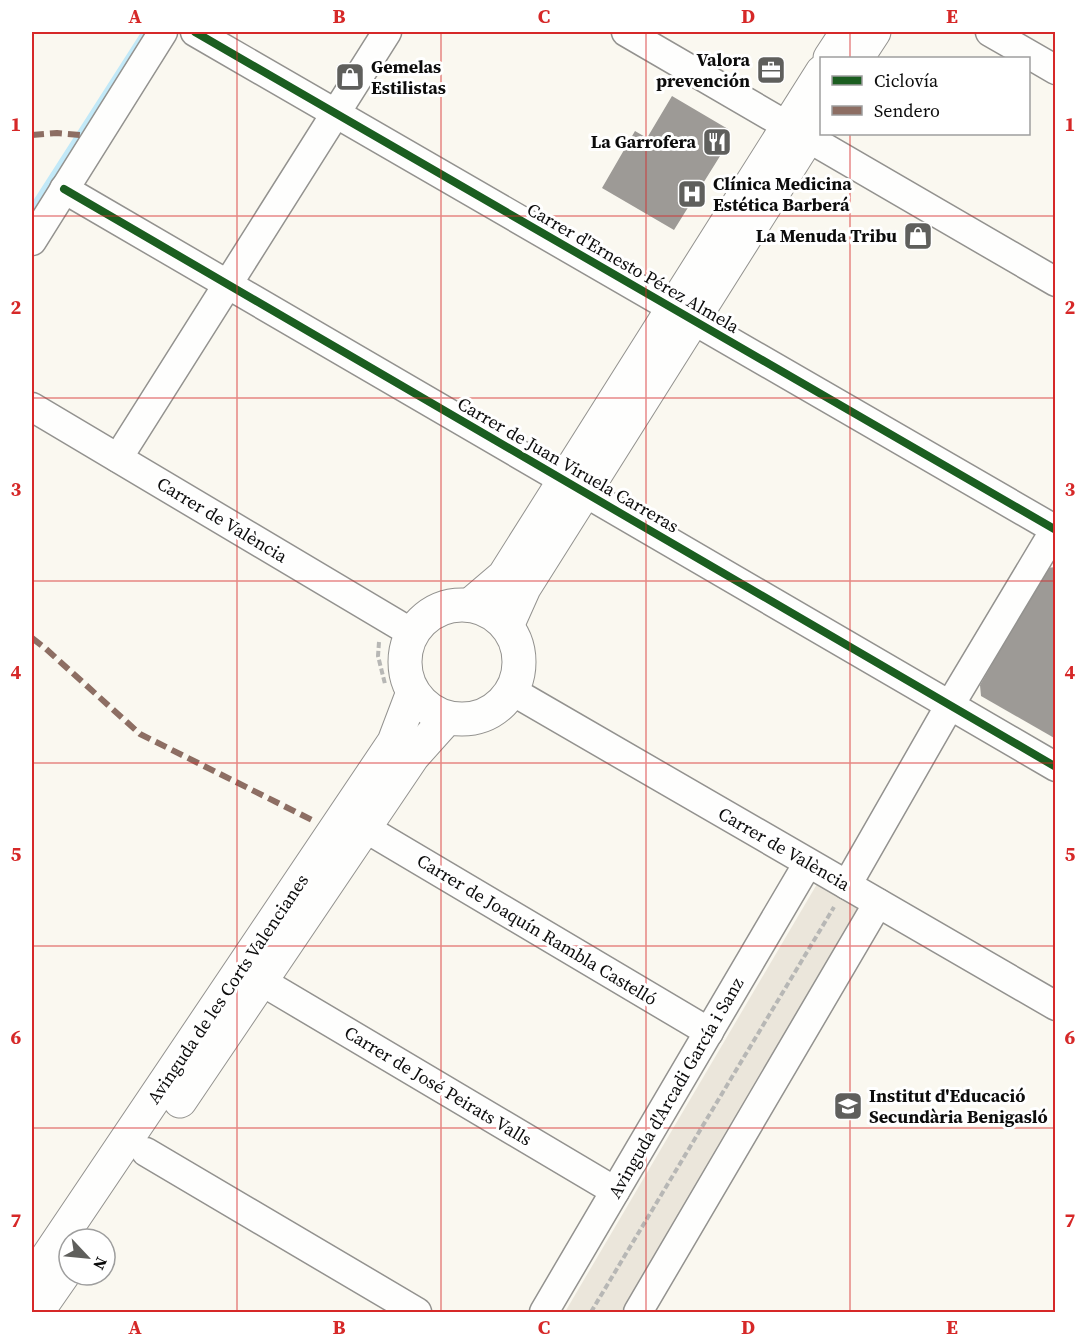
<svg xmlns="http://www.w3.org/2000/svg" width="1087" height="1344" font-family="'Source Serif 4',serif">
<rect width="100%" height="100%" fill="#faf8f0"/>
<path fill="#ebe6db" d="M817,884L859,909L621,1312H565Z"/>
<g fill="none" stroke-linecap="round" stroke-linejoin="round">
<path stroke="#c2e9f8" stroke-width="8" d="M32,210L146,32"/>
</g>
<g fill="#9d9a96">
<path d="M672,96L728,129L730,140L674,230L602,188L635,131L647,138Z"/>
<path d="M1056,567V739L981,696L980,685L1046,568Z"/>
</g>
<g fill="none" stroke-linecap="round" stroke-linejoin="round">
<g stroke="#93928f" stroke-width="31">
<g id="minor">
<path d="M195,32L1056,530"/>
<path d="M626,32L1056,282"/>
<path d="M990,32L1056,70"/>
<path d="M64,189L1056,767"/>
<path d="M32,241L163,32"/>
<path d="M32,407L412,633"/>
<path d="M118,458L387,32"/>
<path d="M512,691L1056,1006"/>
<path d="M365,828L709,1032"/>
<path d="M847,885L950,705L1056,528"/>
<path d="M261,981L615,1191"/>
<path d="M146,1152L417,1312"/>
<path d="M544,1312L808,863"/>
<path d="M638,1312L878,903"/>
</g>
</g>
<g stroke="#93928f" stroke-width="35">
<g id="tertiary">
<path d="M830,58L847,32"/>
<path d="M857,58L874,32"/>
<circle cx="462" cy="662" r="57"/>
<path d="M470,605L504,576L822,72"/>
<path d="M507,626L524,588L822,115"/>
<path d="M180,1101L413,756L447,718"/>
<path d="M32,1280L394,742L413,692"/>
<path d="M37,1312L69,1266"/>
</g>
</g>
<g stroke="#b7b7b5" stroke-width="4" stroke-dasharray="6 3" stroke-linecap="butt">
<path d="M379,642L378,656L385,684"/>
<path d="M591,1312L834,907"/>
</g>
<use href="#minor" stroke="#fefefd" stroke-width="28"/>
<use href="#tertiary" stroke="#fefefd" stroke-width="33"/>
<g stroke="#8d6e63" stroke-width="6" stroke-dasharray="12 6" stroke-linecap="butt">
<path d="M32,135L57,133L80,135"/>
<path d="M32,638L45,648L140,734L312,820"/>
</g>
<g stroke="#fff" stroke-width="11">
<g id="cycleway">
<path d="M195,32L1056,530"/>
<path d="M64,189L1056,767"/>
</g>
</g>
<use href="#cycleway" stroke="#1b5e20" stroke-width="8"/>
</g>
<path fill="none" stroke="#d62828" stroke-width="1.5" stroke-opacity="0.55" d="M237,32V1312M441,32V1312M646,32V1312M850,32V58M850,134V1312M32,216H1056M32,398H1056M32,581H1056M32,763H1056M32,946H1056M32,1128H1056"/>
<defs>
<g id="office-square" transform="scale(1.5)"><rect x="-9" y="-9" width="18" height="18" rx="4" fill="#5f5f5c" stroke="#fff"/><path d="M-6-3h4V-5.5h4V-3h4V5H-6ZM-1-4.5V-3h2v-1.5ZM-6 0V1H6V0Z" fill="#fff"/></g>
<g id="shop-square" transform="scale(1.5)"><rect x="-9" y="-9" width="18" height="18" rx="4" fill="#5f5f5c" stroke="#fff"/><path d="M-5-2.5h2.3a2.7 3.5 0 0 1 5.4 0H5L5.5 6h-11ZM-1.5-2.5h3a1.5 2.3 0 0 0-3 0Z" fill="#fff"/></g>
<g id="restaurant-square" transform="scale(1.5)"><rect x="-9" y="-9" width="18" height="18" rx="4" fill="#5f5f5c" stroke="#fff"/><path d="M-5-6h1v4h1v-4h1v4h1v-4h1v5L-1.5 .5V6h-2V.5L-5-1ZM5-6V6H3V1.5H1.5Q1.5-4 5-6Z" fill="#fff"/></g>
<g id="hospital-square" transform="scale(1.5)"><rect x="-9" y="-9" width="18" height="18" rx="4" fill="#5f5f5c" stroke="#fff"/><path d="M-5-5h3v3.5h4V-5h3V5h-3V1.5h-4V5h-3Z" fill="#fff"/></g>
<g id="school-square" transform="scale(1.5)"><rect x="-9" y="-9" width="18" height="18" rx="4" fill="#5f5f5c" stroke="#fff"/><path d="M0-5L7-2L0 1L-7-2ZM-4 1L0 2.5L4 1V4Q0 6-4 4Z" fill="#fff"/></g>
</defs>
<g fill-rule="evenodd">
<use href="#office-square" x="771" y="70"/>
<use href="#shop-square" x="350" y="77"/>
<use href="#restaurant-square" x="717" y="142"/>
<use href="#hospital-square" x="692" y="194"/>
<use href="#shop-square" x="918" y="236"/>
<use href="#school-square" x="848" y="1106"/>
</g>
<g text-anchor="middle" stroke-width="6" stroke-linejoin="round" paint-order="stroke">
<g font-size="18" font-weight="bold" fill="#0c0c0c" stroke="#fff" text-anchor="end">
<text x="750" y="66">Valora<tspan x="750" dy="21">prevención</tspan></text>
<text x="371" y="73" text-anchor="start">Gemelas<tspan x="371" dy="21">Estilistas</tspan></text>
<text x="696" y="148">La Garrofera</text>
<text x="713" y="190" text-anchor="start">Clínica Medicina<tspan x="713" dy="21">Estética Barberá</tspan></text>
<text x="897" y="242">La Menuda Tribu</text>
<text x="869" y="1102" text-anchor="start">Institut d'Educació<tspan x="869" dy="21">Secundària Benigasló</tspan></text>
</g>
<g font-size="18" fill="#0c0c0c" stroke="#fff">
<text transform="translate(633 268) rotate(30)" y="6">Carrer d'Ernesto Pérez Almela</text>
<text transform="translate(568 465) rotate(30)" y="6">Carrer de Juan Viruela Carreras</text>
<text transform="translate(222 520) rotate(31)" y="6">Carrer de València</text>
<text transform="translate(784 849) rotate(30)" y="6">Carrer de València</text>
<text transform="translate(537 930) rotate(31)" y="6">Carrer de Joaquín Rambla Castelló</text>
<text transform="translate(228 989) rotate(-56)" y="6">Avinguda de les Corts Valencianes</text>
<text transform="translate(438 1086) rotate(31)" y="6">Carrer de José Peirats Valls</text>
<text transform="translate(676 1088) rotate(-60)" y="6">Avinguda d'Arcadi García i Sanz</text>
</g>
</g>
<rect width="1087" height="1344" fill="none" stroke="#ffffff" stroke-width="66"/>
<rect x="820" y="57" width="210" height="78" fill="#ffffff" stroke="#9e9e9e" stroke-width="1.5"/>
<rect x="832" y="76" width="30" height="9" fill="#1b5e20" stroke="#9e9e9e" stroke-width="1.5"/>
<text x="874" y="87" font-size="18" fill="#0c0c0c">Ciclovía</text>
<rect x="832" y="106" width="30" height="9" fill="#8d6e63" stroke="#9e9e9e" stroke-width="1.5"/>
<text x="874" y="117" font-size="18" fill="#0c0c0c">Sendero</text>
<g transform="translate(87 1257) rotate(116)"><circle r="28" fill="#ffffff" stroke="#9e9e9e" stroke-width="1.5"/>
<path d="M0-4.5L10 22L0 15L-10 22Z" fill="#5f5f5c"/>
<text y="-9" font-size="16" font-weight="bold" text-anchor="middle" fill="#0c0c0c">N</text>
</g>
<rect x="33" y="33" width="1021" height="1278" fill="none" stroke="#d62828" stroke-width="2"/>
<g font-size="20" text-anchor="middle" font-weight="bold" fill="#d62828">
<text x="135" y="23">A</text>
<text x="339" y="23">B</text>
<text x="544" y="23">C</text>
<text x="748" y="23">D</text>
<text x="952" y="23">E</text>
<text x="16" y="131">1</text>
<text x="1070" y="131">1</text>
<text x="16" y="314">2</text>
<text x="1070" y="314">2</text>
<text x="16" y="496">3</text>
<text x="1070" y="496">3</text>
<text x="16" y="679">4</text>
<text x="1070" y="679">4</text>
<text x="16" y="861">5</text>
<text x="1070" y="861">5</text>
<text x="16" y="1044">6</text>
<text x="1070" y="1044">6</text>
<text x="16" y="1227">7</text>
<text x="1070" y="1227">7</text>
<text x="135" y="1334">A</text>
<text x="339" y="1334">B</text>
<text x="544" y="1334">C</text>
<text x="748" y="1334">D</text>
<text x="952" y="1334">E</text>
</g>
</svg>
